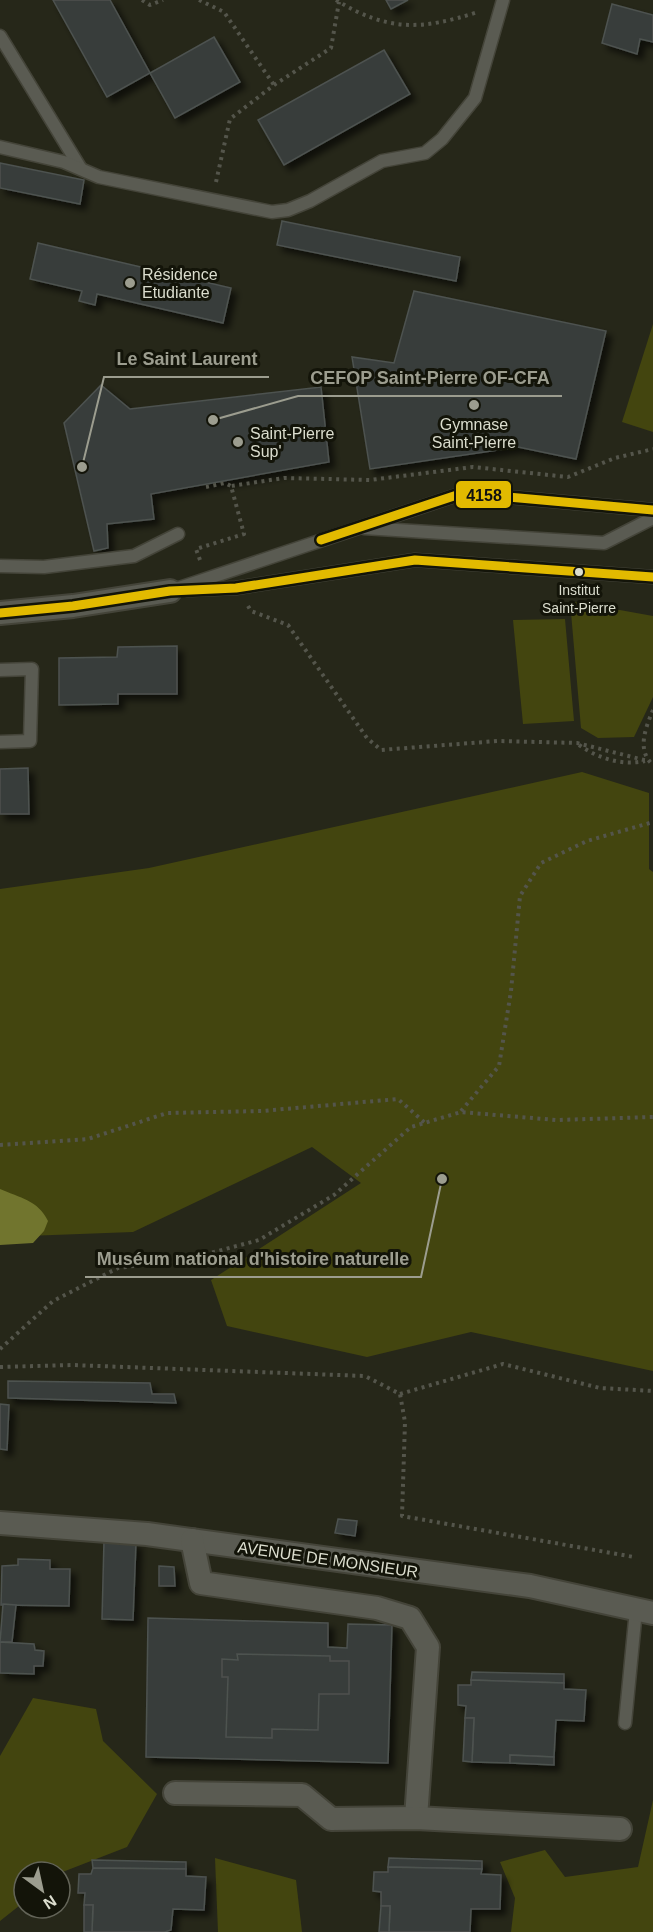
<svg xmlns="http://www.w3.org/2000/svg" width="653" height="1932" font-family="Helvetica,sans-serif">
<defs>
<filter id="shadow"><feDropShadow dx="5.5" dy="5.5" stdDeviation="3" flood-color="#0009"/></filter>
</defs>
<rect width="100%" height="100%" fill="#262719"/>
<g fill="#43450f">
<path d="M653,324V432L622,422Z"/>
<path d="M570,601L653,616V697L634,737L598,738L581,728Z"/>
<path d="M565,619L574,721L523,724L513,620Z"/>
<path d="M582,772L649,793V869L653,872V1371L471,1332L367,1357L227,1326L211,1280L361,1183L312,1147L133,1232L0,1237V889L149,868Z"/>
<path d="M33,1698L96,1709L103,1741L157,1794L127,1847L60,1873L24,1872V1902L0,1921V1756Z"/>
<path d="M653,1800V1932H511L515,1898L500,1862L545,1850L565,1877L638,1867Z"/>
<path d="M215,1858L296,1880L302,1932H218Z"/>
</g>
<path fill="#71752e" d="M0,1189C20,1198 38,1200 48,1221L44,1231L33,1243L0,1245Z"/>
<g fill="#393e3b" stroke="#4d5250" stroke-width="1.5" filter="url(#shadow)">
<path d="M53,0H110L150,73L107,97Z"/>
<path d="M386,0H408L391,9Z"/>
<path d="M612,4L653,15V42L640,39L637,54L602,43Z"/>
<path d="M214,37L240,82L175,118L150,73Z"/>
<path d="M384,50L410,94L284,165L258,120Z"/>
<path d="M0,163L84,180L80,204L0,188Z"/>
<path d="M282,221L460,257L456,281L277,245Z"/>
<path d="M38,243L231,288L223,323L97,294L95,305L79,301L82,291L30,279Z"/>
<path d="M414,291L606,331L576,459L518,447L370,469L352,357L394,363Z"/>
<path d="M101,385L130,409L321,387L329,462L151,494L154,519L107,524L108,548L94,551L64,423Z"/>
<path d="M177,646V694H118V704L59,705V658L117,657L118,647Z"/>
<path d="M28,768L29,814H0V769Z"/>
<path d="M8,1381L150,1383L152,1394H174L176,1403L8,1398Z"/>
<path d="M0,1404L9,1405L7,1450L0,1449Z"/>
<path d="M338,1519L357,1521L355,1536L335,1533Z"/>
<path d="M104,1540L136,1543L133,1620L102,1619Z"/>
<path d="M18,1559L50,1560V1569H70L69,1606L1,1605L2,1566L18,1565Z"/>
<path d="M159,1566L174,1567L175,1586H159Z"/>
<path d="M3,1604L16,1605L12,1642H0Z"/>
<path d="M148,1618L328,1623V1647L347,1648L348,1624L392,1625L388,1763L146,1757Z"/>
<path d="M0,1642L34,1644L35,1650L44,1651L43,1666H34V1674L0,1673Z"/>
<path d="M237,1654L330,1656V1661H349V1694H319L318,1730L272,1729V1738L226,1737L228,1677H222V1659L238,1660Z"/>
<path d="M472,1672L564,1674V1683L471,1680Z"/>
<path d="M471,1680L564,1683V1689L586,1690L584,1721L556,1720L554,1757L510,1755V1763L472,1762L474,1718H465L466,1706L458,1705V1685H471Z"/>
<path d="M465,1718H474L472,1762L463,1761Z"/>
<path d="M510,1755L554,1757V1765L510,1763Z"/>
<path d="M389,1858L482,1861V1869L388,1867Z"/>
<path d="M92,1860L186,1862V1869L93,1868Z"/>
<path d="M388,1867L482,1869L481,1874L501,1875L500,1909H471L470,1932H389L390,1906H381V1892L373,1891L374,1872H388Z"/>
<path d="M93,1868L186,1869V1876L206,1877L204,1910L173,1909L171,1930L165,1932H92L93,1905H84L85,1893H78L79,1874H91Z"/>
<path d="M84,1905H93L92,1932H84Z"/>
<path d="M381,1906H390L389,1932H379Z"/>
</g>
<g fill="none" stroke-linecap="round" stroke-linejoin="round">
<g stroke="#444439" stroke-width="15">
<g id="service">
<path d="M0,36L81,169"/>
<path d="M0,147L64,162L99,177L272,212L288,210L310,201L382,161L425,153L442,139L475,98L503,0"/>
<path d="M364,528L604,543L653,518"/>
<path d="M0,566L44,567L134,556L178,534"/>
<path d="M187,590L236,588L415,560L653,577"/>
<path d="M170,591L463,493L653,510"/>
<path d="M0,670L32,669L30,741L0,742"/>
<path d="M625,1723L636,1610"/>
</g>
</g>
<g stroke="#444439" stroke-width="26">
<g id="minor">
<path d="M0,613L73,606L170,591"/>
<path d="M0,1523L147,1534L530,1586L653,1613"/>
<path d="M192,1540L201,1583L377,1608L410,1618L428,1647L416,1818"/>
<path d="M175,1793L302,1795L331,1819L416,1818L620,1829"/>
</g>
</g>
<g stroke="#54554b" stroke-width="4" stroke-dasharray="3 4.5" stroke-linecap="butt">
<path d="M142,0L150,5L163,0"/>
<path d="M199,0L224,12L274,85"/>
<path d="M336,0C388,32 422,30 478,12"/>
<path d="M216,182L230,119L274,85L331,48L339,2"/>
<path d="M206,487L225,483L231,486"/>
<path d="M200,560L196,549L244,534L231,486L284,478L370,480L473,467L568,477L615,458L653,449"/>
<path d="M248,606L251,611L288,625L367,738L381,750L497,741L577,743L648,761"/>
<path d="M653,710C646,727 636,750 653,765"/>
<path d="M579,745C598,758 621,766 645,761"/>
<path d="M461,1111L499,1066L511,991L520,896L541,863L587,841L653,822"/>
<path d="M0,1145L88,1139L167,1113L262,1111L398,1099L425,1123"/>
<path d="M0,1349L53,1301L118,1268L188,1259L259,1240L334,1195L411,1127L461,1112L556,1120L653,1117"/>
<path d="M0,1367L72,1365L365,1376L400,1394L405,1422L402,1516L634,1557"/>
<path d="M400,1394L503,1364L600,1388L653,1391"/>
</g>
<use href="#service" stroke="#5a5b52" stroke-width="12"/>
<use href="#minor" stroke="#5a5b52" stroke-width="22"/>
<g stroke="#131409" stroke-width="14">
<g id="bus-1">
<path d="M321,540L463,493L653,510"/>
<path d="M0,613L73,606L170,591L236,588L415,560L653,577"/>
</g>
</g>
<use href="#bus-1" stroke="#e2ba00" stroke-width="9"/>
</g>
<g fill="#9c9d8f" stroke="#131409" stroke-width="2">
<circle cx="130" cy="283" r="6"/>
<circle cx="474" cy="405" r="6"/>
<circle cx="238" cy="442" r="6"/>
</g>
<circle fill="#dbddce" stroke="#131409" stroke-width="2" cx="579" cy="572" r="5"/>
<g text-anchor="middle" stroke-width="6" stroke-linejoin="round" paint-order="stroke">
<g font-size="14" fill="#dbddce" stroke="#131409">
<text x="579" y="595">Institut<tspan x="579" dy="18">Saint-Pierre</tspan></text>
</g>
<g font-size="16" fill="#dbddce" stroke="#131409" text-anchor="start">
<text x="142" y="280">Résidence<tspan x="142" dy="18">Etudiante</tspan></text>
<text x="474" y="430" text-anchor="middle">Gymnase<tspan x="474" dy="18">Saint-Pierre</tspan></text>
<text x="250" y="439">Saint-Pierre<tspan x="250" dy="18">Sup'</tspan></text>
</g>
<g font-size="16" fill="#dbddce" stroke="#131409">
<text transform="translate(328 1559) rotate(8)" y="6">AVENUE DE MONSIEUR</text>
</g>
</g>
<path fill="none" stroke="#9c9d8f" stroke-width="2" d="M82 467L104 377H269M213 420L298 396H562M442 1179L421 1277H85"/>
<g fill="#9c9d8f" stroke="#131409" stroke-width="2">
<circle cx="82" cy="467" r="6"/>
<circle cx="213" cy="420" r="6"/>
<circle cx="442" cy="1179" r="6"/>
</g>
<g font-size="18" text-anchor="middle" font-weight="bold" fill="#9c9d8f" stroke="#131409" stroke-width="6" stroke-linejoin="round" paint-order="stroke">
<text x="187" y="365">Le Saint Laurent</text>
<text x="430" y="384">CEFOP Saint-Pierre OF-CFA</text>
<text x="253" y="1265">Muséum national d'histoire naturelle</text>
</g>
<rect stroke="#131409" stroke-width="2" x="455" y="480" width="57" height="29" rx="6" fill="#e2ba00"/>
<g font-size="16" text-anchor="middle" font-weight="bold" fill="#111">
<text x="484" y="501">4158</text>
</g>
<g transform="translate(42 1890) rotate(147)"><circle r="28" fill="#131409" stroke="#636458" stroke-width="1.5"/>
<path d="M0-4.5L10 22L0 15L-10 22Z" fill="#9c9d8f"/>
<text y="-9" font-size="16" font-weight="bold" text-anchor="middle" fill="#dbddce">N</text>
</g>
</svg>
